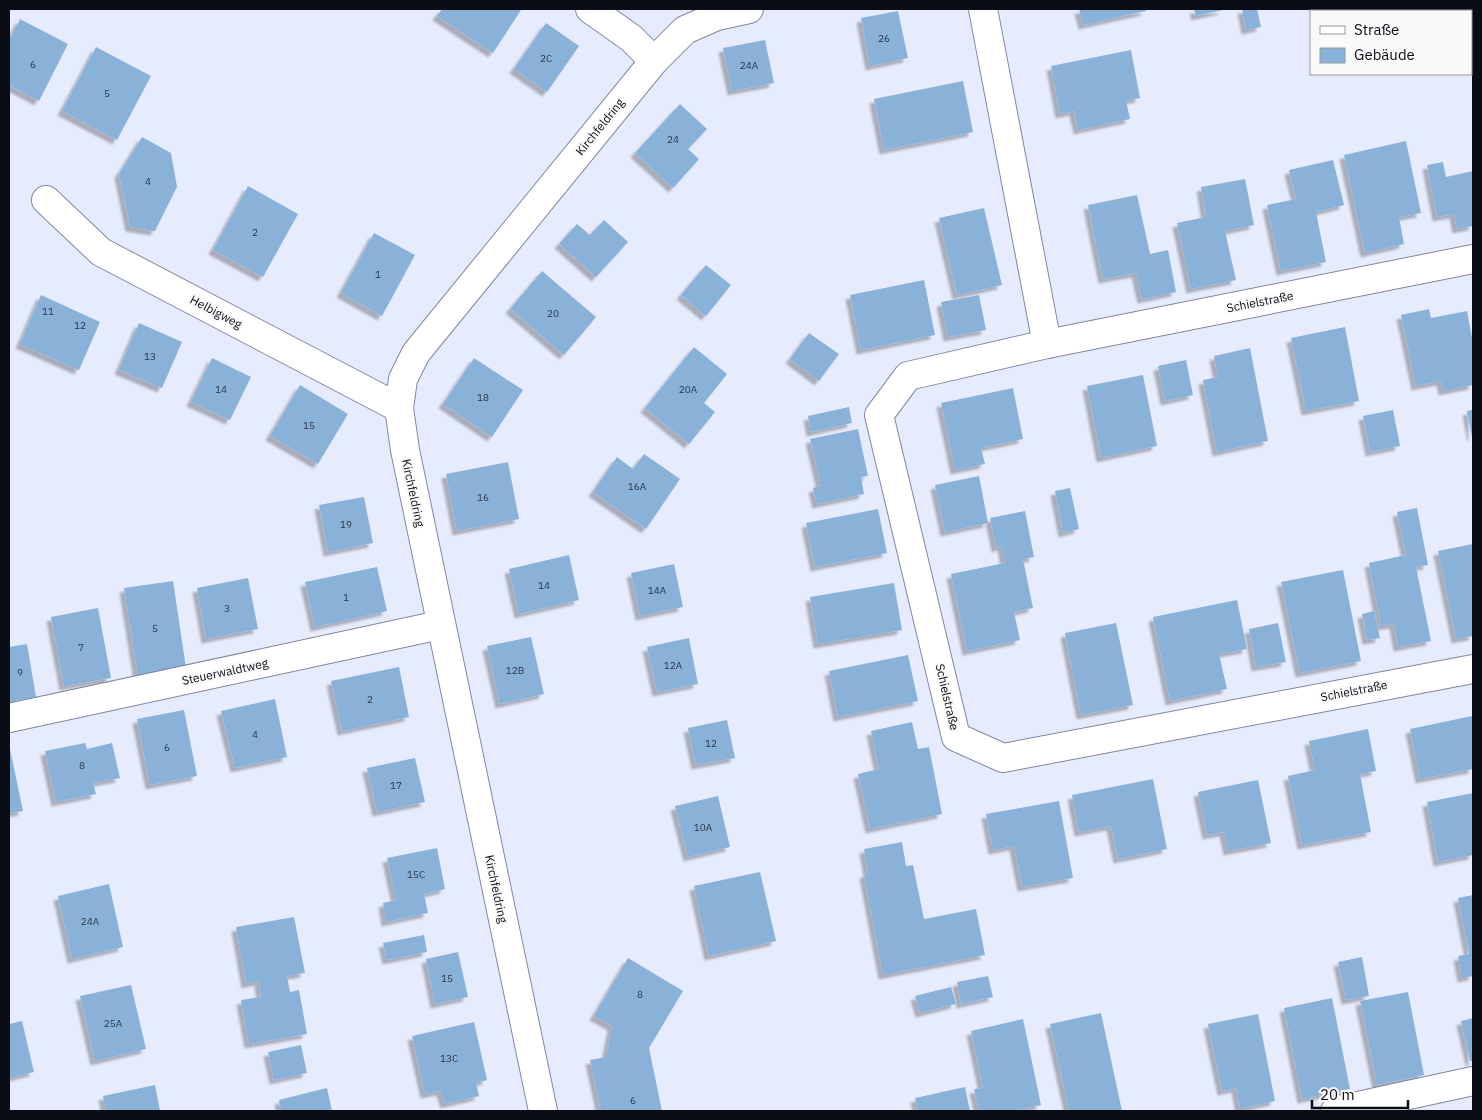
<svg xmlns="http://www.w3.org/2000/svg" width="1482" height="1120" font-family="'IBM Plex Sans',sans-serif">
<defs>
<filter id="shadow"><feDropShadow dx="-4.5" dy="4.5" stdDeviation="1" flood-color="#0004"/></filter>
</defs>
<rect width="100%" height="100%" fill="#e6ebfe"/>
<g fill="#8ab2d9" filter="url(#shadow)">
<path d="M442,9H519L521,10L493,53L437,16Z"/>
<path d="M1079,9H1145L1146,11L1083,25Z"/>
<path d="M1194,9H1223V10L1196,16Z"/>
<path d="M1242,9H1257L1261,27L1246,30Z"/>
<path d="M898,11L908,58L870,66L861,18Z"/>
<path d="M20,19L68,44L39,101L9,85V41Z"/>
<path d="M546,23L579,46L547,92L514,69Z"/>
<path d="M765,40L774,83L732,91L723,48Z"/>
<path d="M96,47L151,76L117,140L62,111Z"/>
<path d="M1131,50L1140,98L1126,101L1130,119L1078,130L1074,111L1060,114L1051,66Z"/>
<path d="M963,81L973,132L884,150L874,99Z"/>
<path d="M680,104L707,129L688,149L699,159L673,188L635,153Z"/>
<path d="M142,137L171,153L177,187L155,231L130,227L119,174Z"/>
<path d="M1406,141L1421,213L1399,217L1404,244L1365,253L1344,155Z"/>
<path d="M1333,160L1344,205L1316,212L1326,262L1281,271L1267,205L1296,199L1289,170Z"/>
<path d="M1443,162L1446,177L1473,171V226L1457,229L1454,214L1437,217L1427,165Z"/>
<path d="M1245,179L1254,225L1225,231L1236,280L1191,289L1177,223L1206,217L1201,187Z"/>
<path d="M248,186L298,214L263,277L213,250Z"/>
<path d="M1137,195L1150,254L1168,250L1176,292L1142,299L1136,273L1103,279L1088,205Z"/>
<path d="M984,208L1002,285L957,295L939,218Z"/>
<path d="M604,220L628,242L596,277L559,244L577,224L590,235Z"/>
<path d="M374,233L415,255L382,316L341,293Z"/>
<path d="M706,265L731,285L706,316L681,295Z"/>
<path d="M542,271L596,317L564,355L510,309Z"/>
<path d="M924,280L935,335L861,350L850,295Z"/>
<path d="M41,295L100,322L79,370L20,344Z"/>
<path d="M979,295L986,330L948,337L941,302Z"/>
<path d="M1429,309L1431,318L1467,311L1473,343V385L1443,391L1441,381L1416,386L1401,315Z"/>
<path d="M139,323L182,342L162,388L119,370Z"/>
<path d="M1345,327L1359,401L1306,411L1291,338Z"/>
<path d="M809,333L839,354L819,381L790,359Z"/>
<path d="M694,347L727,374L704,403L715,412L689,444L645,408Z"/>
<path d="M1250,348L1268,441L1217,452L1203,380L1218,377L1214,356Z"/>
<path d="M212,358L251,377L230,420L191,402Z"/>
<path d="M474,358L523,390L492,437L443,404Z"/>
<path d="M1186,360L1193,395L1165,401L1158,366Z"/>
<path d="M1143,375L1157,446L1101,458L1087,386Z"/>
<path d="M300,385L348,414L318,464L270,436Z"/>
<path d="M1013,388L1023,439L981,448L985,464L955,470L941,403Z"/>
<path d="M849,407L852,423L811,432L808,416Z"/>
<path d="M1393,410L1400,446L1370,452L1363,416Z"/>
<path d="M1473,410V437H1472L1467,411Z"/>
<path d="M858,429L868,476L861,477L864,494L817,504L813,488L821,486L810,439Z"/>
<path d="M644,454L680,479L646,529L593,492L617,457L633,469Z"/>
<path d="M508,462L519,519L457,531L446,474Z"/>
<path d="M979,476L988,523L945,532L935,485Z"/>
<path d="M1070,488L1079,529L1063,533L1055,491Z"/>
<path d="M364,497L373,543L328,552L319,505Z"/>
<path d="M1417,508L1428,565L1416,567L1431,641L1398,647L1394,624L1381,626L1369,563L1406,555L1397,512Z"/>
<path d="M878,509L887,553L815,567L806,523Z"/>
<path d="M1025,511L1034,557L1023,559L1033,608L1014,612L1020,640L967,651L951,574L1005,563L1002,546L996,548L990,518Z"/>
<path d="M1473,544V636L1456,639L1438,551Z"/>
<path d="M569,555L579,600L519,614L509,569Z"/>
<path d="M674,564L683,607L640,616L631,573Z"/>
<path d="M377,567L387,611L315,627L305,582Z"/>
<path d="M1343,570L1361,661L1300,673L1281,582Z"/>
<path d="M248,578L258,629L206,639L197,588Z"/>
<path d="M173,581L186,668L138,676L124,588Z"/>
<path d="M894,583L902,630L818,644L810,597Z"/>
<path d="M1237,600L1247,649L1219,654L1227,689L1170,701L1153,617Z"/>
<path d="M98,608L111,678L64,686L51,617Z"/>
<path d="M1374,611L1380,638L1367,640L1362,614Z"/>
<path d="M1116,623L1133,705L1081,715L1065,633Z"/>
<path d="M1278,623L1286,662L1256,667L1249,629Z"/>
<path d="M531,637L544,694L500,704L487,646Z"/>
<path d="M689,638L698,684L657,692L647,647Z"/>
<path d="M27,644L36,697L9,702V647Z"/>
<path d="M908,655L918,701L838,717L829,671Z"/>
<path d="M399,667L409,717L342,731L331,681Z"/>
<path d="M275,699L287,757L235,768L221,711Z"/>
<path d="M184,710L197,776L150,785L137,719Z"/>
<path d="M1472,716L1473,769L1420,779L1410,729Z"/>
<path d="M727,720L735,758L696,765L688,728Z"/>
<path d="M912,722L918,749L929,747L942,814L870,829L858,774L879,769L871,731Z"/>
<path d="M1368,729L1376,771L1360,774L1371,832L1302,845L1288,776L1315,770L1309,741Z"/>
<path d="M85,743L87,749L112,743L120,778L93,783L96,794L56,802L45,751Z"/>
<path d="M9,744L23,811L9,813Z"/>
<path d="M415,758L425,802L377,812L367,768Z"/>
<path d="M1153,779L1167,849L1118,859L1111,826L1079,832L1072,795Z"/>
<path d="M1258,780L1271,843L1228,851L1224,832L1207,835L1198,792Z"/>
<path d="M1473,793V855L1438,862L1427,802Z"/>
<path d="M718,796L730,847L688,857L675,806Z"/>
<path d="M1059,801L1073,878L1022,887L1014,846L993,850L986,814Z"/>
<path d="M902,842L906,866L913,865L924,919L976,909L985,955L883,975L864,874L868,873L864,849Z"/>
<path d="M437,848L445,889L424,894L428,913L386,922L383,903L396,900L387,858Z"/>
<path d="M760,872L776,941L709,956L694,886Z"/>
<path d="M109,884L123,947L72,959L58,896Z"/>
<path d="M1473,895V976L1462,978L1458,956L1469,954L1458,898Z"/>
<path d="M294,917L305,973L287,976L290,992L299,990L307,1034L249,1044L241,1000L261,997L259,981L246,984L236,927Z"/>
<path d="M424,935L427,952L387,960L383,943Z"/>
<path d="M458,952L468,997L435,1004L426,959Z"/>
<path d="M1362,957L1369,996L1346,1000L1338,962Z"/>
<path d="M628,958L683,991L649,1048L662,1111H601L590,1060L606,1057L612,1026L594,1016Z"/>
<path d="M988,976L993,997L961,1004L957,982Z"/>
<path d="M131,985L146,1049L95,1061L80,996Z"/>
<path d="M951,987L956,1004L920,1013L915,996Z"/>
<path d="M1408,992L1424,1075L1377,1085L1360,1001Z"/>
<path d="M1332,998L1350,1089L1302,1099L1284,1008Z"/>
<path d="M1101,1013L1122,1111H1069L1050,1024Z"/>
<path d="M1258,1014L1275,1101L1240,1109L1236,1088L1222,1091L1208,1024Z"/>
<path d="M1473,1018V1061H1470L1461,1021Z"/>
<path d="M1023,1019L1041,1105L1014,1111H979L974,1089L983,1088L971,1031Z"/>
<path d="M22,1021L34,1072L9,1078V1024Z"/>
<path d="M474,1022L487,1080L476,1083L479,1096L445,1104L441,1091L425,1094L412,1036Z"/>
<path d="M301,1045L307,1073L274,1080L268,1052Z"/>
<path d="M155,1085L160,1111H106L103,1096Z"/>
<path d="M965,1087L970,1111H918L915,1098Z"/>
<path d="M327,1088L332,1111H281L279,1100Z"/>
</g>
<g fill="none" stroke-linecap="round" stroke-linejoin="round">
<g stroke="#8087a3" stroke-width="30">
<g id="minor">
<path d="M590,9L631,38L654,61"/>
<path d="M983,9L1047,344"/>
<path d="M46,200L101,252L399,408"/>
<path d="M1473,259L1047,344L908,376L879,415L956,737L1003,758L1473,669"/>
<path d="M9,718L440,625"/>
<path d="M543,1111L405,450L399,408L403,379L416,353L654,61L685,30L717,16L749,9"/>
<path d="M1335,1111L1473,1081"/>
</g>
</g>
<use href="#minor" stroke="#fff" stroke-width="28"/>
</g>
<g text-anchor="middle" stroke-width="4.5" stroke-linejoin="round" paint-order="stroke">
<g font-size="10" fill="#2a3647">
<text x="884" y="42">26</text>
<text x="546" y="62">2C</text>
<text x="33" y="68">6</text>
<text x="749" y="69">24A</text>
<text x="107" y="97">5</text>
<text x="673" y="143">24</text>
<text x="148" y="185">4</text>
<text x="255" y="236">2</text>
<text x="378" y="278">1</text>
<text x="48" y="315">11</text>
<text x="553" y="317">20</text>
<text x="80" y="329">12</text>
<text x="150" y="360">13</text>
<text x="221" y="393">14</text>
<text x="688" y="393">20A</text>
<text x="483" y="401">18</text>
<text x="309" y="429">15</text>
<text x="637" y="490">16A</text>
<text x="483" y="501">16</text>
<text x="346" y="528">19</text>
<text x="544" y="589">14</text>
<text x="657" y="594">14A</text>
<text x="346" y="601">1</text>
<text x="227" y="612">3</text>
<text x="155" y="632">5</text>
<text x="81" y="651">7</text>
<text x="673" y="669">12A</text>
<text x="515" y="674">12B</text>
<text x="20" y="676">9</text>
<text x="370" y="703">2</text>
<text x="255" y="738">4</text>
<text x="711" y="747">12</text>
<text x="167" y="751">6</text>
<text x="82" y="769">8</text>
<text x="396" y="789">17</text>
<text x="703" y="831">10A</text>
<text x="416" y="878">15C</text>
<text x="90" y="925">24A</text>
<text x="447" y="982">15</text>
<text x="640" y="998">8</text>
<text x="113" y="1027">25A</text>
<text x="449" y="1062">13C</text>
<text x="633" y="1104">6</text>
</g>
<g font-size="12" fill="#0a0c16" stroke="#f9f9f9">
<text transform="translate(600 127) rotate(-51)" y="4">Kirchfeldring</text>
<text transform="translate(1260 302) rotate(-11)" y="4">Schielstraße</text>
<text transform="translate(216 312) rotate(28)" y="4">Helbigweg</text>
<text transform="translate(413 493) rotate(78)" y="4">Kirchfeldring</text>
<text transform="translate(225 672) rotate(-12)" y="4">Steuerwaldtweg</text>
<text transform="translate(1354 691) rotate(-11)" y="4">Schielstraße</text>
<text transform="translate(947 697) rotate(77)" y="4">Schielstraße</text>
<text transform="translate(496 889) rotate(78)" y="4">Kirchfeldring</text>
</g>
</g>
<rect width="1482" height="1120" fill="none" stroke="#0a0c16" stroke-width="20"/>
<rect x="1310" y="10" width="162" height="65" fill="#f9f9f9" stroke="#999a9e"/>
<rect x="1320" y="26" width="25" height="8" fill="#ffffff" stroke="#999a9e"/>
<text x="1354" y="35" font-size="15" fill="#0a0c16">Straße</text>
<rect x="1320" y="48" width="25" height="15" fill="#8ab2d9" stroke="#999a9e"/>
<text x="1354" y="60" font-size="15" fill="#0a0c16">Gebäude</text>
<path d="M1312 1100v8h96v-8" fill="none" stroke="#0a0c16" stroke-width="2.5"/>
<text x="1320" y="1100" font-size="15" fill="#0a0c16" stroke="#f9f9f9" stroke-width="4" paint-order="stroke">20 m</text>
</svg>
